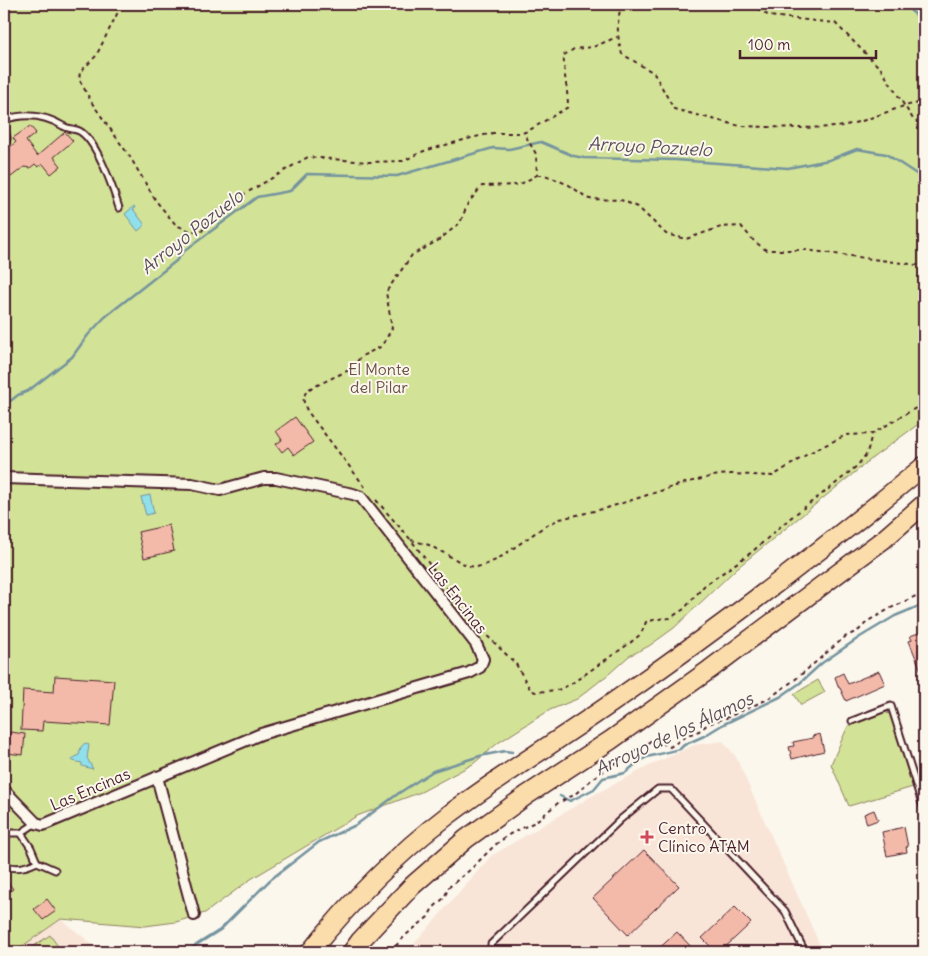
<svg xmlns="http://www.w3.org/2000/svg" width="928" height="956" font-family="Delius,sans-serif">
<rect width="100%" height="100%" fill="#fbf7ec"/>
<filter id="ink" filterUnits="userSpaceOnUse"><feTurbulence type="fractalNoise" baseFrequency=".02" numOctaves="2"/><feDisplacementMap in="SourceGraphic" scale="10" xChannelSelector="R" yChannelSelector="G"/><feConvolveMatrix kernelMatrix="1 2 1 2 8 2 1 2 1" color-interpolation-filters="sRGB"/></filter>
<g filter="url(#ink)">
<g fill="#f9e5d8">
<path d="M723,741L736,757L823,952H407L491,856L599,792L653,764L694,745Z"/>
<path d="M61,919L102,952H14Z"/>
</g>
<g fill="#d2e296" stroke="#8e8060">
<path d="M4,4H924V420L875,456L737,568L674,628L649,646L629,656L610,673L577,699L550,710L534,720L498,743L473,764L421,792L357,816L251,879L205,913L176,922L145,926L61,919L14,952H4Z"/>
<path d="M818,680L825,692L801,705L794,694Z"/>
<path d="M884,712L890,714L913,787L849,806L831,764L848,726Z"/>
<path d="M50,935L62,952H25Z"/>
</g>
<g fill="#90e0ec" stroke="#74939f">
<path d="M134,206L135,208L133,209L145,225L138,231L125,214Z"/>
<path d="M150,495L154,513L146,515L141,497Z"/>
<path d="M85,743L89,745L87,758L93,769L82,766V763L73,761L72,759L79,755L81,747Z"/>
</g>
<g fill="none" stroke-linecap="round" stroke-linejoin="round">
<g stroke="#74939f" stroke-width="2.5">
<path d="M903,4L924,22"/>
<path d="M4,406L18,395L28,391L72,357L88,335L105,317L176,261L183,252L257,197L290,191L307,174L397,176L493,148L509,149L541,142L574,156L584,158L676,160L788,168L829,160L857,149L886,154L924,179"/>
<path d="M560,796L570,801L594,789L603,778L625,773L638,762L647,757L680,749L684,745L704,736L722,725L780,697L800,683L822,663L860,637L895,616L924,604"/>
<path d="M185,952L220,930L270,880L319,842L356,825L399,793L433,771L480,756L505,751L512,752"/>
</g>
</g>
<g fill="#f3baaa" stroke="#4a1f2b">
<path d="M30,126L36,133L26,141L37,156L65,132L73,141L54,157L61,166L51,174L43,164L38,167L35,164L30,168L24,167L11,177L4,168V157L8,154L5,151L16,142L13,138Z"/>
<path d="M295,417L313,442L294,455L288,447L282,452L276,444L282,440L276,431Z"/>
<path d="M169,525L174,551L144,558L138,532Z"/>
<path d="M924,631V678L909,641L912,640L910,636Z"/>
<path d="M879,671L885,684L846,701L840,688H839L835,677L843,673L848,684Z"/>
<path d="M55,676L114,680L110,725L43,721L42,731L21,730L23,690L54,692Z"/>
<path d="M10,732L25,734L23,755L7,753Z"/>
<path d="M820,734L824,751L792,759L789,747L794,746L793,742L813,738L812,736Z"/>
<path d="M874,810L878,820L867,824L864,814Z"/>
<path d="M904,827L908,847H906L907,852L887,856L882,832Z"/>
<path d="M644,850L679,886L628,935L593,898Z"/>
<path d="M4,877L13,889L4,896Z"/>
<path d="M47,899L56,911L43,920L34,909Z"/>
<path d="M735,907L751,923L720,952H716L702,938Z"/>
<path d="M677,932L696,952H655Z"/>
</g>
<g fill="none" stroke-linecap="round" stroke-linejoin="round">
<g stroke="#4a1f2b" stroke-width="9">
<g id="service">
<path d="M4,120C24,113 45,115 63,126C69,130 76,128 81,132C98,144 113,188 119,208"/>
<path d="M4,126L7,138L6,143L4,145"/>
<path d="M852,721L891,706L924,810"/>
<path d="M4,833H21L31,848L37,862L55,870"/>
<path d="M21,833L36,823"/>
<path d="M4,865C14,870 27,867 37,862"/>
<path d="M491,952V944L621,819L658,789H671L785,911L805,952"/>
</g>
</g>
<g stroke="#4a1f2b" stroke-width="14">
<g id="minor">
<path d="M4,478L192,484L220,490L264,478H276L353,494L361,497L476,644L483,659L480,667L469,673L261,734L43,825L36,823L4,790"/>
<path d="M157,777L194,915"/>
</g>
</g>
<g stroke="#4a1f2b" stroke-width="21">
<g id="motorway">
<path d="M310,952C350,902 396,855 447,816C505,772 567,735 626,693C729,621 828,546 924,466"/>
<path d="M352,952L360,941L412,886L466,839L527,795L611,740L709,670L884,539L924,504"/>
</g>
</g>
<g stroke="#4a1f2b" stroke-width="2" stroke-dasharray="4 4" stroke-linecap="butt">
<path d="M108,4L119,10L96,56L80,72L79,79L92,103L130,157L156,201L176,225L190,231H202L212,213L308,157L368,162L403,161L424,151L471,138L493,133H522L528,131L568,107C568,89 563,73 564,55L574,49L593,47L617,37"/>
<path d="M622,4C616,21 617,37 622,54L654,73L674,109L740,126L798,128L838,127L862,121L904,106L924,102"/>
<path d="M751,4L769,16L835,23L881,69L913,119L924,127"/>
<path d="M538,175H545L569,185L589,199L621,200L638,207L666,234L686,239L721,227L741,226L754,241L766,250H806L924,266"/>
<path d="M365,487L308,412C303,403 302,399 307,390L349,370L362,356L380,347L385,341L392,328L386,292L412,255L439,240L460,223L468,203L482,186L519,185L537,175L536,154L524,133"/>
<path d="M376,500L411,540L472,621L516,664L530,689L535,692L558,690L571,684L630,643L641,634L646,622L657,619L670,618L684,609L704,586L752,552L789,519L834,485L858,465L867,453L872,434L924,403"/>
<path d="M411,540L429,545L468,566L477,567L487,564L498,559L545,526L560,519L607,508L685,483L718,475L731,474L773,476L809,453L846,435L872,434"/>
<path d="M390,952L406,935L428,917L433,908L444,898L449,887L471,869L495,845L510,834L535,822L558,803L574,795L591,780L623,758L654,739L670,747L688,735L699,731L708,724L726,718L768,699L797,678L845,637L859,630L868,621L893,607L924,592"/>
</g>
<use href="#service" stroke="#fbf7ec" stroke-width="5"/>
<use href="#minor" stroke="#fbf7ec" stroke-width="10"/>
<use href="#motorway" stroke="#fbddab" stroke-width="18"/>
</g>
</g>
<path fill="#d1495b" stroke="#fbf7ec" stroke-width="2" d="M644.5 829.5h5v5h5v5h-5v5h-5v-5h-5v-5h5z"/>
<g text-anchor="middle" stroke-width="4" stroke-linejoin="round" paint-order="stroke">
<g font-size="16" fill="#6c5046" stroke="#fbf7ec">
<text x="379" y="375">El Monte<tspan x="379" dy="18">del Pilar</tspan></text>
</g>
<g font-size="16" fill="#4a1f2b" stroke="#fbf7ec">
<text transform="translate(458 598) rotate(52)" y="6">Las Encinas</text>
<text transform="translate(90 789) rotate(-23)" y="6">Las Encinas</text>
</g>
<g font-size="16" fill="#4a1f2b" stroke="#fbf7ec" text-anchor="start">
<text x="658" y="834">Centro<tspan x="658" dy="18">Clínico ATAM</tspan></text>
</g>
<g font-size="18" font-style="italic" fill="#5c4f5b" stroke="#fbf7ec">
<text transform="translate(650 147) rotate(3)" y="6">Arroyo Pozuelo</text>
<text transform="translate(192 232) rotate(-38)" y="6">Arroyo Pozuelo</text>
<text transform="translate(674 734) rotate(-25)" y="6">Arroyo de los Álamos</text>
</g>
</g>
<rect width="928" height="956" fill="none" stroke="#fbf7ec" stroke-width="20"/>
<rect x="10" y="10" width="908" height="936" fill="none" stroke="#4a1f2b" stroke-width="2" filter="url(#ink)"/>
<path d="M740 50v8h136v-8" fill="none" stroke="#4a1f2b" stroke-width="2.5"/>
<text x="748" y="50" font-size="15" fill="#4a1f2b" stroke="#fbf7ec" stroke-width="4" paint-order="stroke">100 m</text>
</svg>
